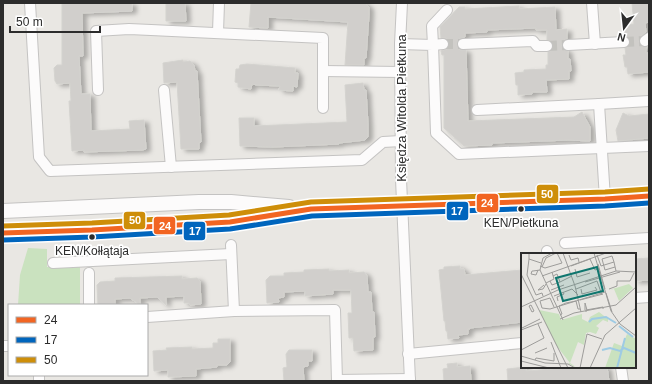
<svg xmlns="http://www.w3.org/2000/svg" width="652" height="384" font-family="Arial,sans-serif">
<defs>
<filter id="shadow"><feDropShadow dx="4.5" dy="2.5" stdDeviation="2" flood-color="#0004"/></filter>
</defs>
<rect width="100%" height="100%" fill="#e9e7e3"/>
<path fill="#cae2bf" d="M28,248L47,249V267H80V305H18L20,275Z"/>
<g fill="#d1cfcc" stroke="#d4d3cf" filter="url(#shadow)">
<path d="M62,3H132V11L82,13L83,56H79L81,94H90L91,131L130,129L129,121L144,120L146,149L142,150L84,152V150L72,151L69,101H71L70,83L57,84L55,81L54,68L57,65H62Z"/>
<path d="M166,3H185L186,21H166Z"/>
<path d="M251,3H365L369,7V15L366,58H364V65H345L348,22L268,17V28L249,27Z"/>
<path d="M632,3H649V22L645,23L646,32L641,36L639,41L640,45L646,47V53H648L649,72L628,74L627,67H625L623,55H626L625,48L630,45V42L629,38L624,36L623,25L634,24Z"/>
<path d="M519,6V9L555,7L556,30L567,29V39L564,40L562,45L563,49L568,51V59H570L571,71H569V79L546,80L547,92H532V94L518,95V85H516L515,73L524,72V70L546,69V65H548V52L552,50L553,46L552,42L547,40V30H536V28L487,30V32L465,33V37L459,39L457,44L460,50H466L468,121L574,117L582,112L590,127V141L569,140L492,143V145L464,146L444,128V55H442L441,51L447,49L449,44L446,38H441L440,27L459,7H465V9Z"/>
<path d="M183,60V62L190,61L194,65L195,71H197L201,142L199,143V149H181L177,82L164,83L163,63Z"/>
<path d="M247,64L295,68V73H298L297,87L293,86V91L279,90L280,86L257,85L252,84L251,89L238,87V83L235,82L236,69H239L240,65Z"/>
<path d="M363,83L364,90H366L368,124V137L365,140L339,143V144L273,147L240,146L239,118H254V126L347,122L345,85Z"/>
<path d="M623,113L629,116L649,114V138L618,141L616,130Z"/>
<path d="M649,258V280L635,281V259Z"/>
<path d="M460,266V269H464L465,275L522,270V322L470,328V329H468V334L458,335L459,338L448,339L447,331H446L445,321H444L439,270L444,269V267Z"/>
<path d="M329,269V271L349,270V273L364,272L367,276L368,292H371L372,312H374L375,337H373V350L354,351L353,338H349L348,313H352L351,290H333V294L305,296V291L284,292V297L278,298L279,302L267,303L266,280L270,276H284V273L304,272V270Z"/>
<path d="M182,276V279L197,278L200,281L201,304L190,305L189,303H184V296L166,297V305L157,297L140,298V305L130,298L115,299V305H98L97,285L100,282L115,281V278Z"/>
<path d="M218,339H230V362L227,365H217V367L196,369V376L168,377V370L154,371L153,351L167,350L166,348L192,347V349L213,348V343H218Z"/>
<path d="M289,350H312V361H308V366L303,367L304,381H284L283,368L287,367L286,354Z"/>
<path d="M457,363V367L470,366L471,381H444L443,369L448,368L447,364Z"/>
<path d="M525,367L526,371L553,369V367H607L609,381H508L507,369Z"/>
</g>
<g fill="none" stroke-linecap="round" stroke-linejoin="round">
<g stroke="#c3c2be" stroke-width="10" stroke-dasharray="10 5" stroke-linecap="butt">
<path d="M624,42L645,41"/>
<path d="M443,44H463"/>
<path d="M547,46L568,45"/>
</g>
<g stroke="#c4c3c2" stroke-width="12">
<g id="street">
<path d="M30,3L39,157L50,171L362,160L383,142L401,141"/>
<path d="M402,3L400,44L401,179L410,381"/>
<path d="M592,3L595,44"/>
<path d="M218,32L219,3"/>
<path d="M645,41L649,38"/>
<path d="M400,44L433,45L436,133L459,154L649,146"/>
<path d="M443,44L433,45L432,26L447,10"/>
<path d="M463,44L533,41L537,46H547"/>
<path d="M568,45L624,42"/>
<path d="M323,71L400,72"/>
<path d="M98,90L96,31L129,29L151,30L323,38V108"/>
<path d="M164,90L171,167"/>
<path d="M477,110L599,104"/>
<path d="M605,199L599,104L649,101"/>
<path d="M565,243L649,238"/>
<path d="M231,245L234,311"/>
<path d="M547,251L548,254"/>
<path d="M53,263L231,254"/>
<path d="M89,273V305"/>
<path d="M635,298L649,297"/>
<path d="M147,317L234,311L335,310L337,381"/>
<path d="M3,346H9"/>
<path d="M408,354L522,343"/>
<path d="M621,367L623,381"/>
<path d="M39,375V381"/>
<path d="M337,380L410,379"/>
</g>
</g>
<g stroke="#c4c3c2" stroke-width="16">
<g id="secondary">
<path d="M3,211L199,202H231L289,207"/>
<path d="M3,233L92,230L230,222L311,209L605,199L649,196"/>
</g>
</g>
<use href="#street" stroke="#fcfbfb" stroke-width="10"/>
<use href="#secondary" stroke="#fcfbfb" stroke-width="14"/>
<g stroke="#fff" stroke-width="8">
<path id="bus-1" d="M3,233L92,230L230,222L311,209L605,199L649,196"/>
</g>
<g stroke="#fff" stroke-width="8">
<path id="bus-2" d="M3,240L92,237L230,229L312,216L605,206L649,203"/>
</g>
<g stroke="#fff" stroke-width="8">
<path id="bus-3" d="M3,226L92,223L229,215L311,202L605,192L649,189"/>
</g>
<use href="#bus-1" stroke="#f26522" stroke-width="5"/>
<use href="#bus-2" stroke="#0065bd" stroke-width="5"/>
<use href="#bus-3" stroke="#ce8e09" stroke-width="5"/>
</g>
<g fill="#2c2c2c" stroke="#fff" stroke-width="1.5">
<circle cx="521" cy="209" r="3.5"/>
<circle cx="92" cy="237" r="3.5"/>
</g>
<g text-anchor="middle" stroke-width="3.5" stroke-linejoin="round" paint-order="stroke">
<g font-size="12" fill="#2c2c2c" stroke="#fff">
<text x="521" y="227">KEN/Pietkuna</text>
<text x="92" y="255">KEN/Kołłątaja</text>
</g>
<g font-size="13" fill="#2c2c2c" stroke="#fff">
<text transform="translate(401 108) rotate(-90)" y="5">Księdza Witolda Pietkuna</text>
</g>
</g>
<g transform="translate(521 253)">
<rect width="115" height="115" fill="#e9e7e3"/>
<path d="M108,31L112,35L98,48L93,36L88,37ZM14,49L18,57L38,61L40,67L61,61V66L67,69L69,64L78,59L87,66V69L82,67L75,73L78,75L75,81L69,79L65,80L63,92L57,89L49,110L52,112L55,115L47,110H49L35,92ZM106,81L115,86V115H84L93,90L101,93Z" fill="#cae2bf"/>
<path fill="none" stroke="#9ecbe4" stroke-width="2" d="M68,69L71,66L85,64L95,70M98,73L112,84M81,97L89,95L99,98L103,95L115,100M96,115L104,85"/>
<path fill="none" stroke="#9d9c9a" stroke-width="1" d="M8,0V6L20,10M31,0L22,5L19,17L42,67M42,0L54,33L60,59M73,0L90,58L99,71L115,83M48,2L50,7L57,5L58,9M76,2L80,13L93,9L95,18M8,6L6,22L15,42L21,40L22,43M93,9L91,3L81,6L84,17L94,14M77,11L84,36M19,13L24,15L41,10L36,0M50,13L69,6L74,17L77,16M21,14L25,5L35,0M54,16L56,24L69,20M17,17L15,22L10,21L11,18H12L19,17M0,21L47,115M21,23L85,0M29,28L31,32L39,29L36,21L32,23M39,29L51,23M64,29L99,19M25,30L33,26L31,19M23,32L17,37L22,36L25,31M55,36L76,28L81,42M60,36L61,41L76,37L74,34M88,36L96,33V28H109L113,20M30,37L43,32M85,40L91,59M33,43L51,36L57,42M59,47L82,41M37,48L36,44L43,41L42,39M10,52L13,58L11,59L8,53ZM0,54L37,37L95,18L115,19M33,54L29,45L19,48L21,55L29,56L84,39M64,57V50L66,57M65,59V57L82,54V56M39,62L41,61L38,53L45,50L55,48L57,56H59M39,66L53,60L95,52L115,34M1,75L19,66M0,77L21,69M30,89L40,115M0,97L23,85L17,71M14,100L26,95M0,103L24,110L47,111L54,115M14,107L15,105L33,108V100M0,108L28,115M59,115L66,81L81,86M69,115L84,82L115,55"/>
<path fill="#0f766e" fill-opacity="0.15" stroke="#0f766e" stroke-width="2" d="M76,14L82,38L42,48L35,25Z"/>
<rect width="115" height="115" fill="none" stroke="#2c2c2c" stroke-width="2"/>
</g>
<g stroke="#fff" stroke-width="1.5">
<rect x="536" y="184" width="23" height="20" rx="4" fill="#ce8e09"/>
<rect x="476" y="193" width="23" height="20" rx="4" fill="#f26522"/>
<rect x="446" y="201" width="23" height="20" rx="4" fill="#0065bd"/>
<rect x="123" y="211" width="23" height="19" rx="4" fill="#ce8e09"/>
<rect x="153" y="216" width="23" height="19" rx="4" fill="#f26522"/>
<rect x="183" y="221" width="23" height="20" rx="4" fill="#0065bd"/>
</g>
<g font-size="11" text-anchor="middle" font-weight="bold" fill="#fff">
<text x="547" y="198">50</text>
<text x="487" y="207">24</text>
<text x="457" y="215">17</text>
<text x="135" y="224">50</text>
<text x="165" y="230">24</text>
<text x="195" y="235">17</text>
</g>
<rect width="652" height="384" fill="none" stroke="#2c2c2c" stroke-width="8"/>
<rect x="8" y="304" width="140" height="72" fill="#ffffff" stroke="#ababab"/>
<rect x="16" y="317" width="20" height="6" fill="#f26522" stroke="#ababab"/>
<text x="44" y="324" font-size="12" fill="#2c2c2c">24</text>
<rect x="16" y="337" width="20" height="6" fill="#0065bd" stroke="#ababab"/>
<text x="44" y="344" font-size="12" fill="#2c2c2c">17</text>
<rect x="16" y="357" width="20" height="6" fill="#ce8e09" stroke="#ababab"/>
<text x="44" y="364" font-size="12" fill="#2c2c2c">50</text>
<g transform="translate(624 28) rotate(195)" stroke="#ffffff" stroke-width="3" paint-order="stroke">
<path d="M0-3L7 15L0 10L-7 15Z" fill="#2c2c2c"/>
<text y="-6" font-size="11" font-weight="bold" text-anchor="middle" fill="#2c2c2c">N</text>
</g>
<path d="M10 26v6h90v-6" fill="none" stroke="#2c2c2c" stroke-width="2"/>
<text x="16" y="26" font-size="12" fill="#2c2c2c" stroke="#ffffff" stroke-width="3" paint-order="stroke">50 m</text>
</svg>
